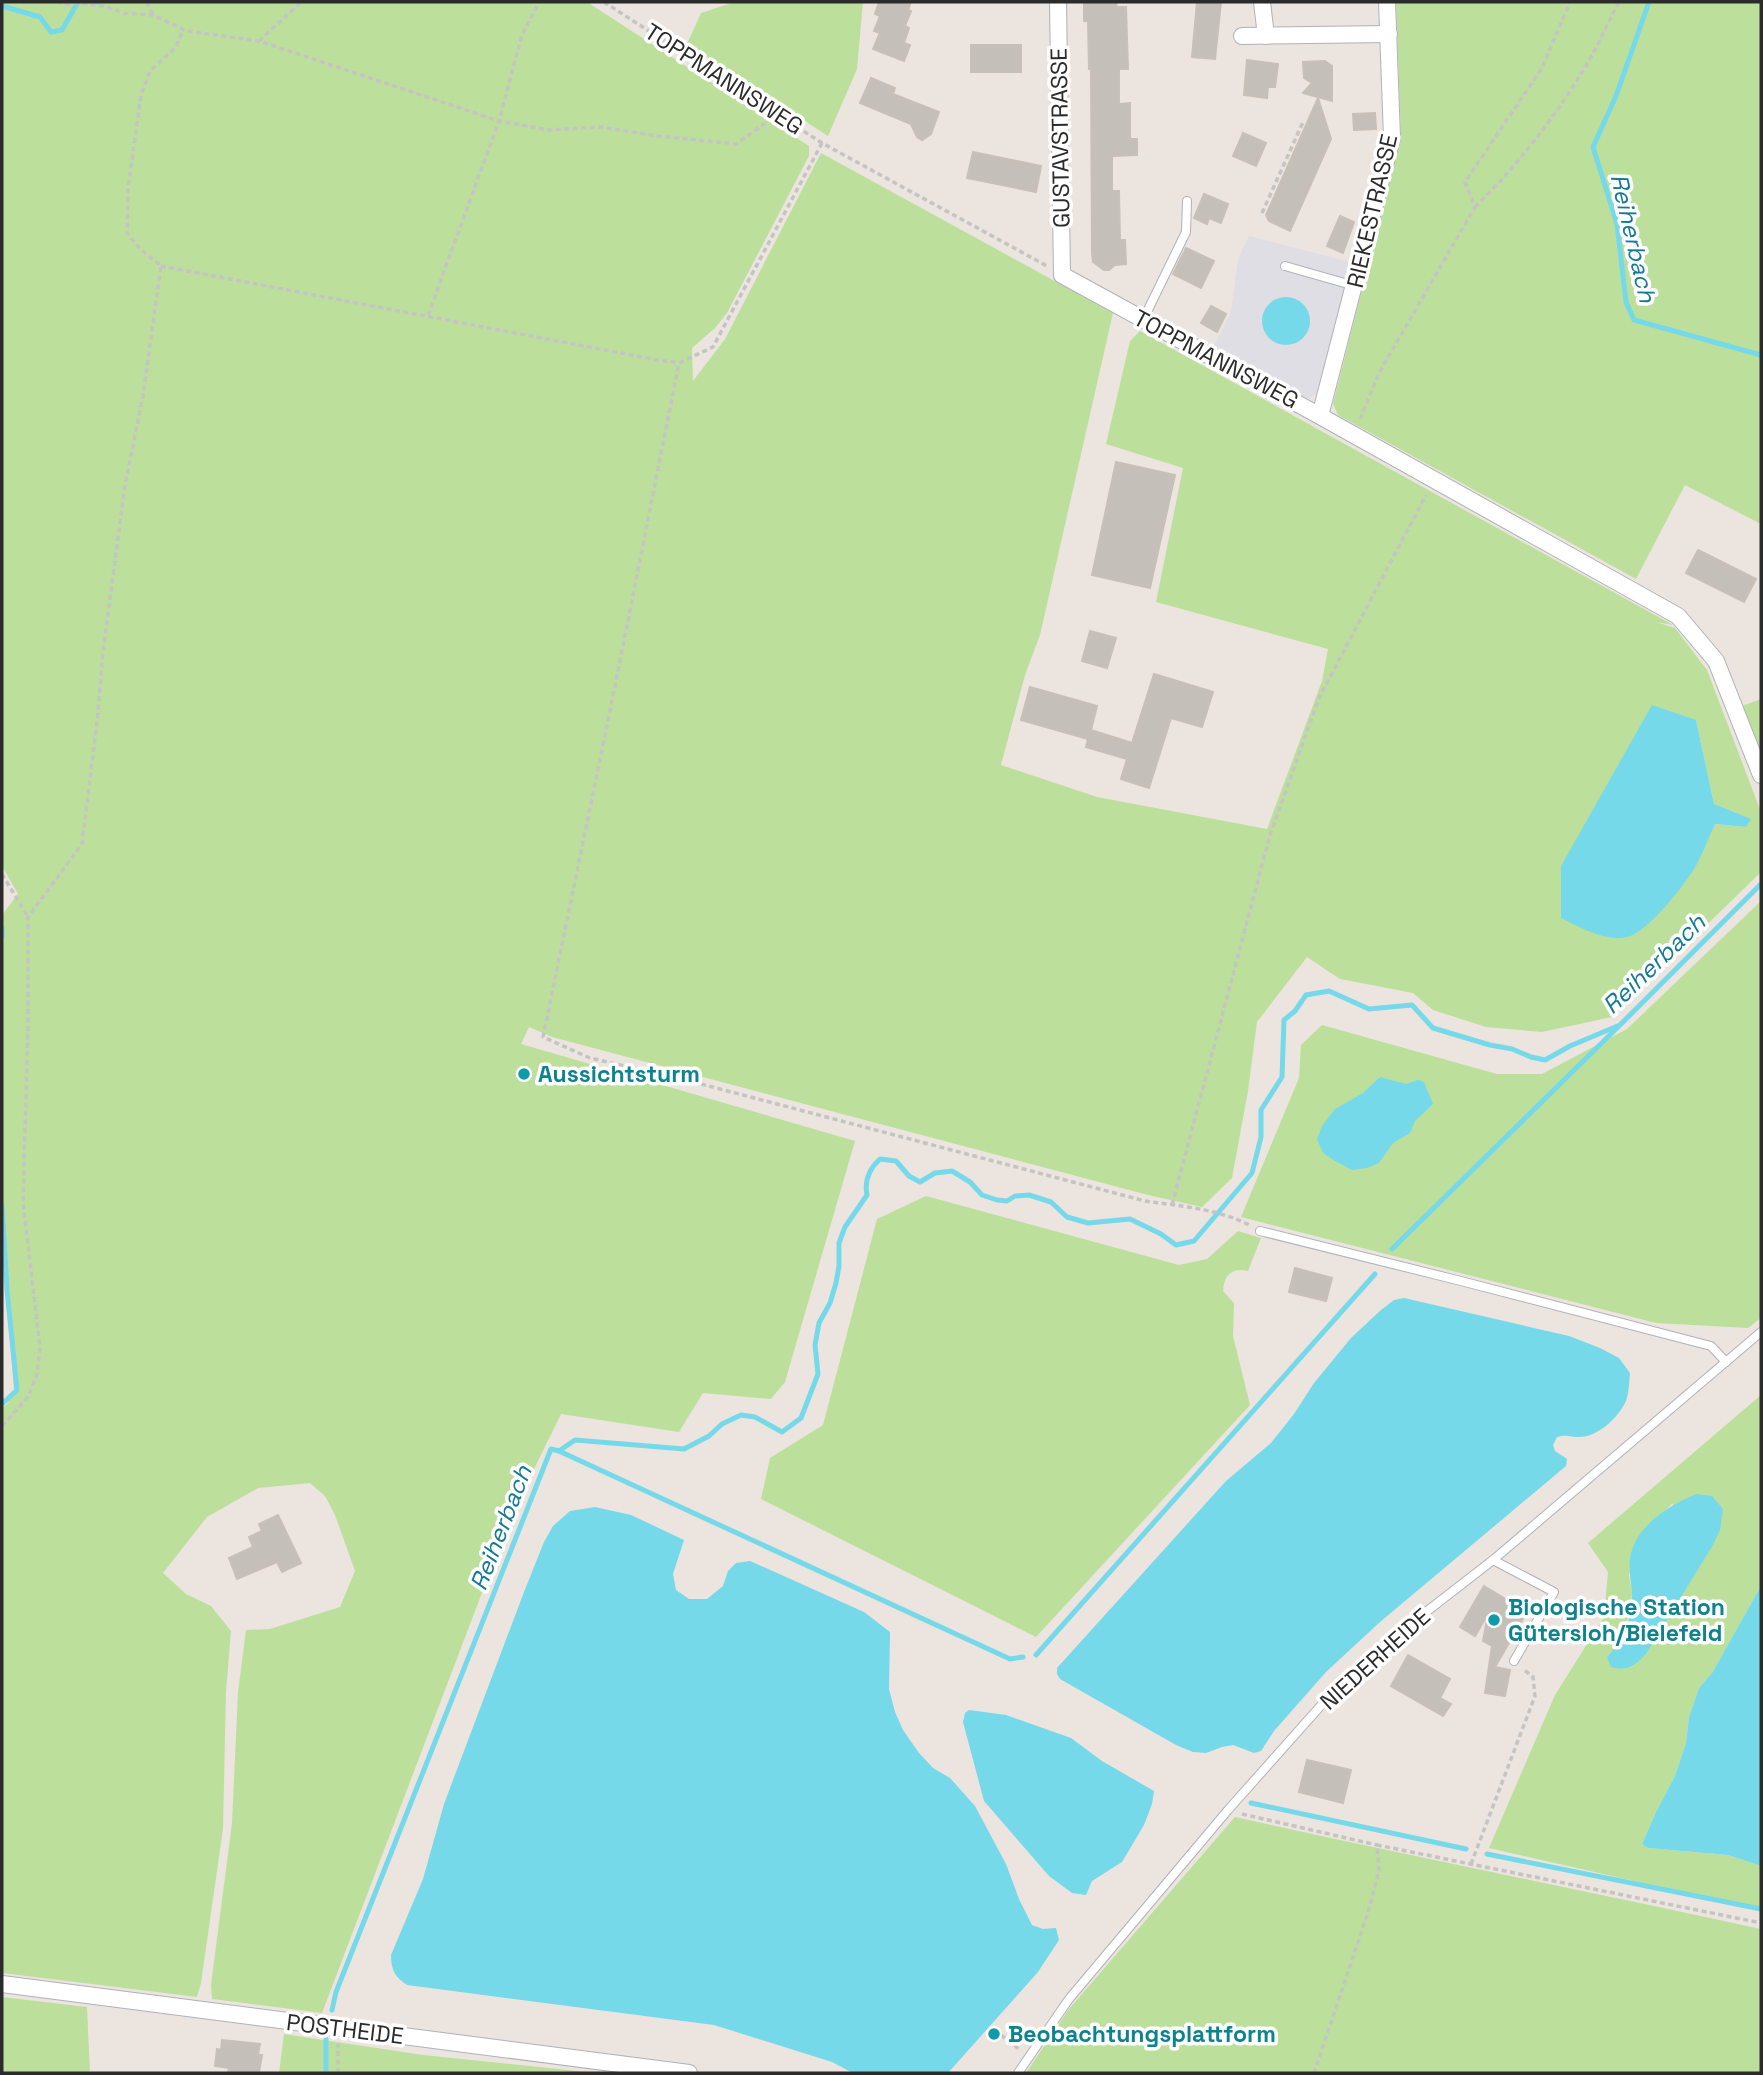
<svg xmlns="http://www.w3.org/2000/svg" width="1763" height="2075" font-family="'Space Grotesk',sans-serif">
<rect width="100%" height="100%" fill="#ece4de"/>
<path fill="#dfdee5" d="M1249,236L1353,263L1319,393L1307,399L1213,347L1231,312L1238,260Z"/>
<g fill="#bce09c" fill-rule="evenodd">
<path d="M2,2H587L809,146V156L727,313L715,328L692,348L693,381L725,339L821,153L1113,313L1040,635L1025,675L1001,765L1097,797L1267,829L1322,681L1328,649L1156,602L1183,468L1106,444L1130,341L1140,331L1673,625L1656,622L1675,628L1707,670L1761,812V872L1612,1017L1542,1032L1486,1027L1433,1010L1413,993L1340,979L1307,957L1257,1022L1248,1091L1232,1178L1202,1207L1148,1195L552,1037L529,1027L521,1044L855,1141L785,1382L771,1399L703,1393L679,1432L561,1414L512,1514L322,2013L212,1999L211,1985L232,1823L238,1692L246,1630L270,1629L340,1607L355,1571L335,1515L325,1496L310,1483L258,1488L207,1517L163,1573L186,1594L211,1606L231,1631L226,1692L223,1829L201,1983L197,1997L2,1973V1408L8,1403L14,1389L2,1250V915L18,894L2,866ZM1696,720L1714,804L1746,827L1715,824L1697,864Z"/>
<path d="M734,2H863L857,69L828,136L687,44L701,13Z"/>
<path d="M1396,2H1761V524L1685,485L1636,579L1338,415L1333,404L1401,136Z"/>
<path d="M1761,699V752L1742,706Z"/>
<path d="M1761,901V1318L1748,1328L1656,1323L1241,1217L1299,1078L1301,1045L1322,1025L1497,1074H1542L1627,1029Z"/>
<path d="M926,1196L1179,1265L1207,1259L1238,1231L1261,1238L1248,1271C1232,1267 1224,1275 1223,1291L1234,1303L1233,1336L1250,1405L1036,1637L761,1499L770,1458L823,1425L877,1219Z"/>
<path d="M1761,1395V1586L1712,1673L1699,1688L1689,1717L1686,1743L1675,1776L1656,1812L1642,1844L1648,1848L1728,1855L1761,1866V1910L1489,1848L1555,1695L1604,1617L1608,1572L1588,1543ZM1673,1503L1655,1637L1646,1654L1607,1657L1620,1642L1631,1609L1632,1592L1629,1575L1640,1535Z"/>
<path d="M1235,1817C1410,1856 1586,1891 1761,1929V2073H1026L1069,2009Z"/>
<path d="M2,1997L87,2007L90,2073H2Z"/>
<path d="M284,2034L423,2055L597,2073H279Z"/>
</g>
<g fill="#75d9ea">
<circle cx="1286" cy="321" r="24"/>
<path d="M1652,705L1696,720L1714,804L1751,819L1746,827L1715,824C1709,837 1704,851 1697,864C1686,883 1648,933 1627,937C1606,942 1579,927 1561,918V866Z"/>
<path d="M1380,1077L1406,1084L1418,1080L1424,1082L1433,1104L1415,1121L1410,1133L1393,1143L1379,1163L1367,1168L1352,1170L1335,1161L1323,1153L1317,1139L1322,1126L1335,1109L1363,1093Z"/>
<path d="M1404,1298L1569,1336L1600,1348L1619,1358L1630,1373C1629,1382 1629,1393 1626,1401C1618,1418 1598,1437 1579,1437C1570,1437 1566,1434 1557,1437L1553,1445L1555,1451L1567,1459L1566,1466L1380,1622L1326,1672L1274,1731L1261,1751L1254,1753L1233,1745L1222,1747L1206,1753L1193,1752L1176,1745L1060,1679L1057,1674V1668L1226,1481L1271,1443L1294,1414L1314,1383L1351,1338L1381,1310L1394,1300Z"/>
<path d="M1696,1494L1712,1496L1723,1509L1720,1530L1713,1545L1646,1654C1635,1665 1628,1672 1611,1667L1607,1657C1623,1639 1633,1618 1632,1593C1631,1579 1627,1564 1632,1550C1640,1523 1672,1504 1696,1494Z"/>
<path d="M595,1507L631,1515L684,1540L673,1574L676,1590L689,1599H707L723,1586L728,1571L736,1563L750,1561L864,1612L890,1632L889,1689L895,1712L903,1730L919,1753L933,1768L950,1778L975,1806L1006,1864L1019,1899L1032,1925L1043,1929L1056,1928L1059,1940L1038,1972L948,2073H853L832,2062L714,2025L407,1985C395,1977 391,1970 391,1955L423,1879L444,1804L524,1592L544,1542L553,1526L570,1511Z"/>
<path d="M1761,1586V1866L1728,1855L1648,1848L1642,1844L1656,1812L1675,1776L1686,1743L1689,1717L1699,1688L1712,1673Z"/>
<path d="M969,1710L1006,1715L1071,1738L1102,1761L1154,1791L1152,1804L1144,1825L1122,1862L1092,1881L1086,1895L1072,1893L1049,1876L984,1801L963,1722L965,1713Z"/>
</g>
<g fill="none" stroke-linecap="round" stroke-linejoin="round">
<g stroke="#75d9ea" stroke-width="5">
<path d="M96,2H98"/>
<path d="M1649,2L1616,96L1593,147L1617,224L1626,302L1634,320L1761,355"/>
<path d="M2,6L40,17L51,32L62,30L78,2"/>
<path d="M2,928V936"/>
<path d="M2,1205L7,1290L17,1390L2,1404"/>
<path d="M1392,1249L1618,1027"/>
<path d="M559,1451L1010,1659L1023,1657"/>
<path d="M1036,1655L1375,1274"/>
<path d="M1251,1803L1466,1849"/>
<path d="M1487,1854L1761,1909"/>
<path d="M332,2010L336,1992L551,1449L559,1451L575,1440L684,1449L709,1436L722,1424L741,1415L755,1417L782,1432L801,1418L818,1374L815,1345L819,1323L830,1303L836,1283L839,1266V1243L845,1227L867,1195C864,1180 869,1169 880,1159L896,1161L909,1176L920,1182L935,1173L952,1171L970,1182L982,1195L997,1200L1007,1201L1015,1196L1029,1195L1051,1202L1067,1217L1088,1223L1130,1219L1161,1234L1176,1245L1194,1241L1252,1173L1261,1137V1110L1282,1077L1284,1020L1295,1011L1306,995L1329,991L1369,1009L1412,1005L1433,1028L1490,1045L1512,1049L1531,1057L1545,1060L1570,1046L1620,1025L1761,884"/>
<path d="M326,2073V2039"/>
</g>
</g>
<g fill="#c5bfb9" stroke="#c8c0b7" stroke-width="2">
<path d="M879,2H911L908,10L911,11L905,26L909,28L904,43L910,45L904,61L873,49L880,33L874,31L880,16L875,14Z"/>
<path d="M1084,2H1117L1116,7H1126L1128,69H1119V104L1130,103V139H1137V155L1112,156V191H1119L1120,240H1125L1126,264L1115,265L1109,270H1104L1093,262L1092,253L1091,69H1089L1088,21H1084Z"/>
<path d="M1197,2H1221L1215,59L1192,57Z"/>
<rect x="971" y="45" width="50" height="27"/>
<path d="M1247,60L1278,64L1275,87H1268L1267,98L1244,95Z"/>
<path d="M1325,61L1332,66V101L1303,93L1312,83L1304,78L1303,62Z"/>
<path d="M871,78L895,88L893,94L939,112L931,134L922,140L917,137L911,124L860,103Z"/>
<path d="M1318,98L1331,139L1290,231L1269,221L1266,215Z"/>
<path d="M1375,113L1376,129L1354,130L1353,114Z"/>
<path d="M1243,133L1266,143L1256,166L1233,156Z"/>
<path d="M973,152L1041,166L1036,192L967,178Z"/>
<path d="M1204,194L1228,204L1221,223L1209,218L1207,224L1194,218Z"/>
<path d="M1340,216L1354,222L1343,253L1327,246Z"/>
<path d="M1186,248L1214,261L1201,288L1173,274Z"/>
<path d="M1211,306L1226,314L1217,332L1201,323Z"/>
<path d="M1116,462L1175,475L1150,588L1092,575Z"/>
<path d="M1698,550L1756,579L1744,602L1686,573Z"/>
<path d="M1090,631L1116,638L1107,668L1082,661Z"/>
<path d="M1154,674L1213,692L1202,727L1171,718L1149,788L1121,779L1127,759L1086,747L1088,739L1021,720L1030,687L1097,706L1091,730L1132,743Z"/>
<path d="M1295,1268L1332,1278L1326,1301L1289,1292Z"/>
<path d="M278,1515L301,1563L282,1572L277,1562L237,1579L229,1558L253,1547L249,1537L262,1531L259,1524Z"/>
<path d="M1484,1586L1527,1612L1495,1667L1510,1670L1505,1696L1485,1693L1492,1646L1483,1641L1488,1614L1475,1636L1460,1627Z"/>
<path d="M1408,1655L1450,1679L1440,1698L1451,1704L1443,1716L1391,1686Z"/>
<path d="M1307,1760L1351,1770L1343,1803L1299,1792Z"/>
<path d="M222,2040L260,2044L258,2055H262L259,2073H228L229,2068L215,2066L217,2049L221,2050Z"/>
</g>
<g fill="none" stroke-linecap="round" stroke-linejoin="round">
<g stroke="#aeb2bb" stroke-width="10">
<g id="lane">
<path d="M1285,266L1355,286"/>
<path d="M1143,320L1186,232L1187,201"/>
<path d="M1260,1231L1457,1280L1711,1346L1726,1362"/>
<path d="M1493,1560L1554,1592L1514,1661"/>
<path d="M1018,2073L1069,1999L1228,1810L1341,1683L1395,1636L1493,1560L1761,1332"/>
</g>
</g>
<g stroke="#aeb2bb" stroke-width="18">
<g id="street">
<path d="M1058,2L1062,275L1320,416L1678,616L1716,661L1761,775"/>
<path d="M1262,2L1266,36"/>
<path d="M1242,36L1389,34"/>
<path d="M1320,416L1392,138L1387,2"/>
<path d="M2,1984L689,2073"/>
</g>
</g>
<g stroke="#c4c4c4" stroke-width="3.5" stroke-dasharray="5 3.5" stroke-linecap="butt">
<path d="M57,2L64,4L78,3L103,6L124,13L153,15L187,31L259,41L499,121L549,130L601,127L658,136L736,144L778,114"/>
<path d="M147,2L153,15"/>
<path d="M604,2L822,143L1047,266"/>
<path d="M259,41L301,2"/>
<path d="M822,143L713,347L679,363L612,701L543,1037L590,1058L686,1080L1145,1201C1180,1206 1220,1209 1251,1226"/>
<path d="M1475,207C1518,165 1556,116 1587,64C1599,44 1608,22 1619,2"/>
<path d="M1262,213L1303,122"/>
<path d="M161,266L658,360L679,363"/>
<path d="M428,315L499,121L522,35L539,2"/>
<path d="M1360,419L1379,373L1475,207L1465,182L1542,68L1570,2"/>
<path d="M2,874L28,917"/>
<path d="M1172,1205L1270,835L1319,698L1426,495"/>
<path d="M2,1426L28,1397L37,1374L40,1347L23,1202L28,1026V917L82,844L97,723L103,652L125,485L143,396L161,266L139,248L127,233L128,189L141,95L150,71L176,47L183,30"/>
<path d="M1242,1814L1377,1845"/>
<path d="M1471,1864L1535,1696L1533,1677L1523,1669"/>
<path d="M1001,2035L1019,2049"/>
<path d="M338,2073V2044"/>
<path d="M1314,2073L1368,1913L1379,1870L1377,1845L1761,1923"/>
</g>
<use href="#lane" stroke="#fff" stroke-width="8"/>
<use href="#street" stroke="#fff" stroke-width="16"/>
</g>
<g fill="#0f9aa8" stroke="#fff" stroke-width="2.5">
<circle cx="524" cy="1074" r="7"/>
<circle cx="1494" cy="1620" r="7"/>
<circle cx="994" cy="2034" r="7"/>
</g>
<g text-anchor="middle" stroke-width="7" stroke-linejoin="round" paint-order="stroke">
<g font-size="23" fill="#2b2b2b" stroke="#fff">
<text transform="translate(724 79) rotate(33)" y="8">TOPPMANNSWEG</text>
<text transform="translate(1060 138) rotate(-91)" y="8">GUSTAVSTRASSE</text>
<text transform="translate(1372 211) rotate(-77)" y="8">RIEKESTRASSE</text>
<text transform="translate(1216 359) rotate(28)" y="8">TOPPMANNSWEG</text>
<text transform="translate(1375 1659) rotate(-42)" y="8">NIEDERHEIDE</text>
<text transform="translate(345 2029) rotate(7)" y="8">POSTHEIDE</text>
</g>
<g font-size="23" font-weight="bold" fill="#0d838f" stroke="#fff" text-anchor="start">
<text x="538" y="1082">Aussichtsturm</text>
<text x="1508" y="1615">Biologische Station<tspan x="1508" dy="26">Gütersloh/Bielefeld</tspan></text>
<text x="1008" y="2042">Beobachtungsplattform</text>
</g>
<g font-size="24" font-style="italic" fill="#137997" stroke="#fff">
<text transform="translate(1633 238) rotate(77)" y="8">Reiherbach</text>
<text transform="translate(1654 964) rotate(-44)" y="8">Reiherbach</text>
<text transform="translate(501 1528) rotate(-69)" y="8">Reiherbach</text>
</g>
</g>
<rect width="1763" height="2075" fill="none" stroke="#2b2b2b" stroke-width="7"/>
</svg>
